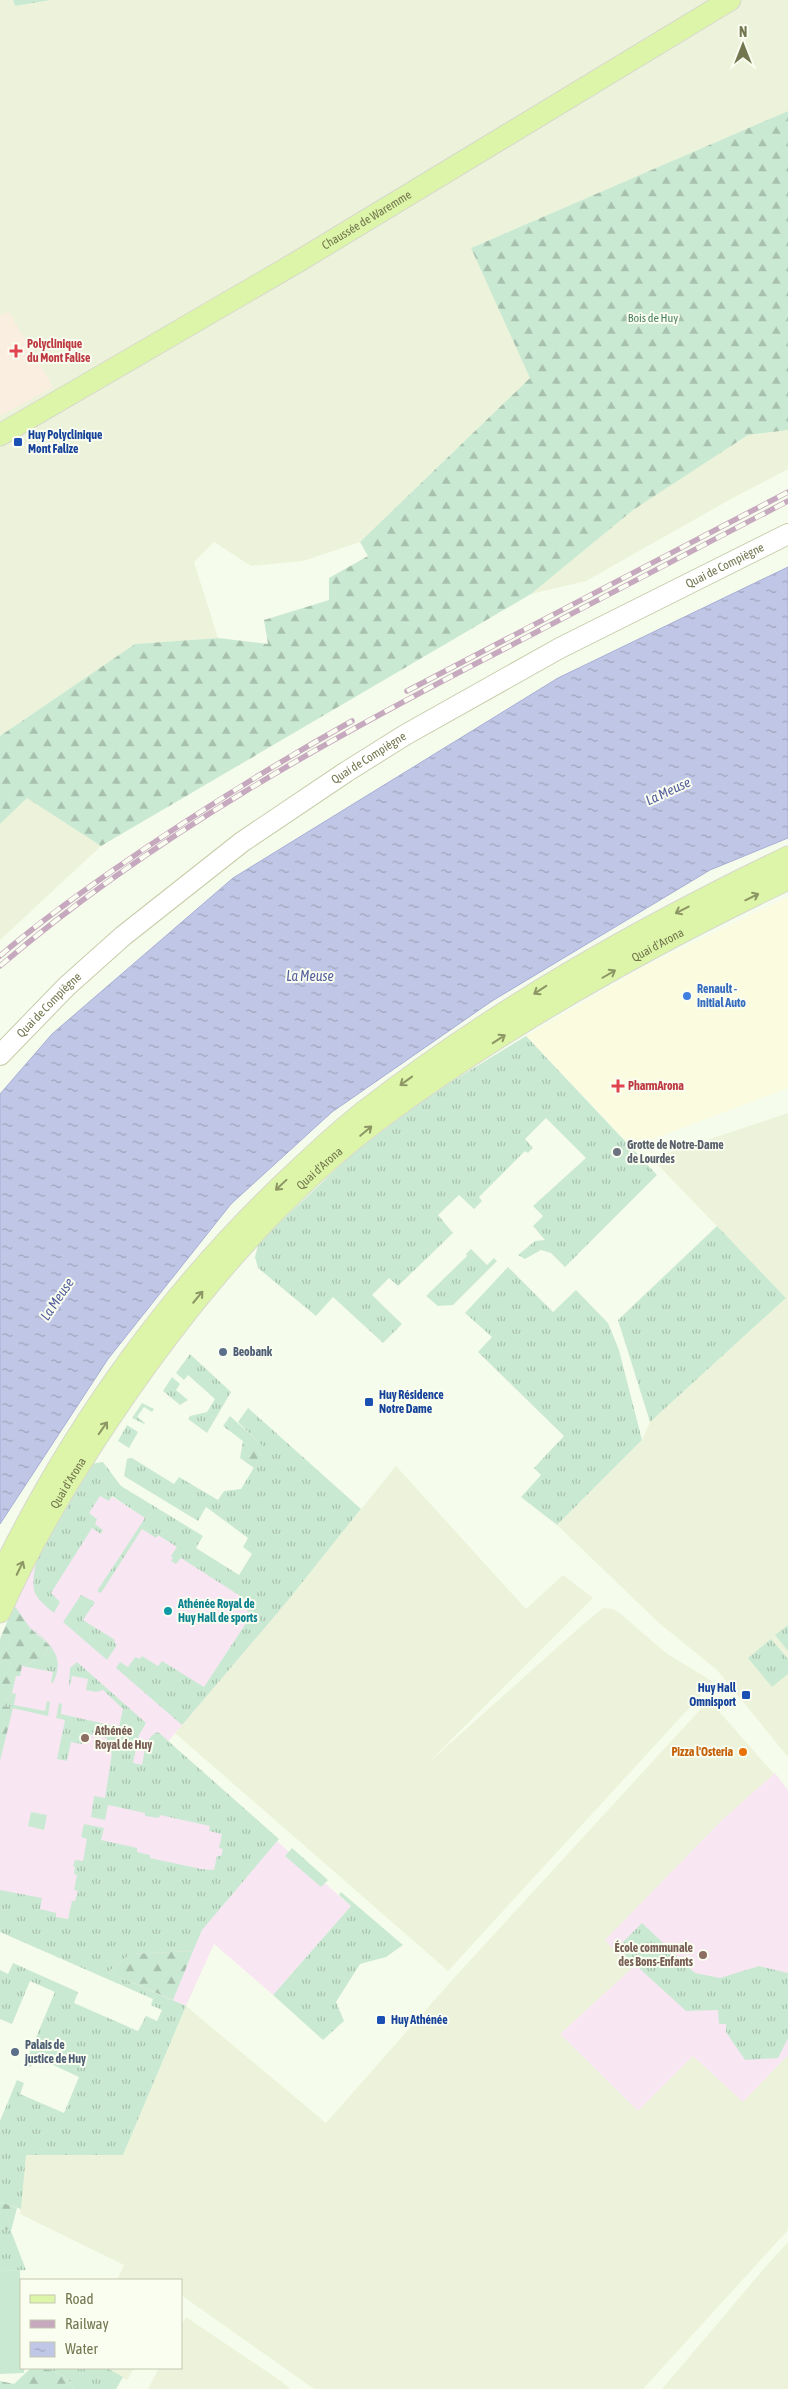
<svg xmlns="http://www.w3.org/2000/svg" width="788" height="2389" font-family="'Asap Condensed',sans-serif">
<defs>
<pattern id="grass-tufts" width="24" height="20" patternUnits="userSpaceOnUse" patternTransform="scale(1.25)"><rect width="24" height="20" fill="#cae9d3"/><path d="M3 7l-1-3M5 7V3M7 7l1-3M15 17l-1-3M17 17v-4M19 17l1-3" fill="none" stroke="#a8c1ae"/></pattern>
<pattern id="forest-firs" width="22" height="20" patternUnits="userSpaceOnUse" patternTransform="scale(1.25)"><rect width="22" height="20" fill="#cae9d3"/><path d="M5 1l3.5 6h-7zM16 11l3.5 6h-7z" fill="#a8c1ae"/></pattern>
<pattern id="water-ripples" width="26" height="14" patternUnits="userSpaceOnUse" patternTransform="scale(1.25)"><rect width="26" height="14" fill="#c0c6e5"/><path d="M2 4q2-2 4 0t4 0M15 11q2-2 4 0t4 0" fill="none" stroke="#a0a5bc"/></pattern>
</defs>
<rect width="100%" height="100%" fill="#f6fceb"/>
<g fill="#edf3da">
<path d="M0,0H13L15,6L51,0H788V111L471,248L531,377L360,542L303,561L251,566L214,542L194,562L218,638L135,644L0,736Z"/>
<path d="M788,430V469L731,499L586,581L531,594L633,510L748,435Z"/>
<path d="M27,797L101,846L0,940V824Z"/>
<path d="M788,1113V1757L717,1670L659,1623L557,1525L642,1440L650,1422L786,1298L656,1163L659,1156Z"/>
<path d="M396,1466L526,1609L563,1575L593,1598L427,1764L580,1627L603,1608L613,1609L622,1615L666,1653L713,1682L448,1971L175,1733L285,1604Z"/>
<path d="M709,1700L788,1790V2230L643,2389H314L181,2295V2280H117L124,2265L20,2214L25,2155H123L186,2006L326,2123L453,1979Z"/>
<path d="M788,2242V2389H662L767,2265Z"/>
<path d="M186,2317L281,2381L290,2389H148L159,2368H181V2326Z"/>
<path d="M106,2368H134L127,2380Z"/>
</g>
<path fill="#fbfbe0" d="M788,897V1088L632,1147L526,1036L643,967Z"/>
<g fill="#f8e7f3">
<path d="M80,1477L285,1604L166,1744L351,1906L273,1995L214,1944L186,2006L0,1926V1640L35,1562Z"/>
<path d="M775,1773L788,1790V2055L743,2102L693,2056L638,2111L560,2034L631,1969L605,1940L722,1820Z"/>
</g>
<path fill="#f9eedf" d="M9,312L53,387L0,416V315Z"/>
<g fill="url(#grass-tufts)">
<path d="M526,1036L657,1175L565,1267L551,1253L541,1250L525,1259L518,1255L535,1241L545,1240L533,1226L543,1216L533,1206L586,1158L546,1118L525,1139L533,1148L528,1153L525,1151L479,1197L482,1201L474,1209L459,1195L438,1215L453,1233L398,1286L389,1278L372,1295L402,1324L383,1343L333,1297L316,1316L258,1268L255,1257L259,1242L350,1156L425,1098Z"/>
<path d="M717,1226L786,1298L650,1422L618,1320Z"/>
<path d="M471,1249L487,1265L494,1258L497,1261L453,1305L438,1306L426,1296L467,1256L466,1254Z"/>
<path d="M508,1267L553,1312L576,1290L608,1323L619,1350L642,1440L557,1525L521,1497L541,1475L534,1468L564,1436L478,1352L492,1337L465,1313Z"/>
<path d="M190,1354L231,1392L207,1433L188,1419L190,1416L207,1412L215,1399L188,1375L184,1380L176,1373Z"/>
<path d="M172,1377L180,1384L176,1390L188,1400L180,1405L163,1391Z"/>
<path d="M142,1403L154,1409L152,1412L144,1407L137,1417L145,1423L144,1424L132,1418Z"/>
<path d="M248,1408L361,1509L285,1604L182,1725L116,1668L120,1662L128,1667L135,1657L140,1659L142,1656L158,1666L162,1661L204,1687L252,1614L243,1608L248,1601L181,1558L176,1564L171,1561L173,1558L171,1556L177,1547L158,1535L156,1538L142,1529L101,1593L97,1591L145,1518L112,1496L109,1501L100,1496L89,1513L97,1519L95,1524L103,1530L101,1534L92,1528L51,1593L60,1602L54,1613C47,1607 36,1599 34,1590C28,1552 70,1495 90,1464L103,1462L121,1486L203,1536L196,1548L239,1575L252,1554L243,1547L248,1538L206,1507L198,1521L124,1476L127,1459L132,1458L174,1484L179,1477L218,1500L224,1491L241,1489L265,1449L238,1422Z"/>
<path d="M127,1425L138,1432L129,1448L118,1441Z"/>
<path d="M81,1595L95,1602L83,1620L115,1640L114,1642L117,1645L107,1660L63,1622Z"/>
<path d="M788,1625V1651L775,1635Z"/>
<path d="M30,1626C48,1642 67,1656 53,1683L51,1682L53,1672L22,1666L42,1657L50,1646Z"/>
<path d="M771,1639L788,1659V1674L772,1687L748,1658Z"/>
<path d="M77,1662L146,1723L139,1735L133,1763L142,1765C145,1752 145,1737 158,1732L279,1839L202,1930L193,1951L131,1954L108,1972L186,2006L123,2155H26L21,2209L0,2202V2121L17,2080L24,2083L20,2094L64,2113L79,2077L36,2057L31,2067L25,2064L55,1992L30,1981L12,2024L0,2019V1970L8,1974L13,1963L78,1992L74,2003L138,2031L146,2016L157,2021L162,2010L151,2005L153,1999L0,1932V1890L42,1898L40,1909L56,1913V1917L68,1919L72,1901H75L78,1891L74,1890L77,1875L74,1874L75,1867L73,1866L75,1860L83,1861L87,1839L81,1837L84,1824L104,1828L101,1840L137,1848V1852L150,1855V1858L201,1869L214,1870L217,1856H221L223,1849L219,1848L222,1834L209,1831L210,1826L160,1815L159,1818L145,1816V1813L108,1805L105,1820L91,1817L94,1796L105,1798L112,1753L105,1752L107,1738L84,1733L82,1744L71,1742L67,1761L57,1759L65,1720L56,1718L59,1703L62,1704L61,1714L119,1727L123,1709L103,1690L96,1692L86,1690L88,1679L72,1676L70,1686H69L70,1668Z"/>
<path d="M12,1693L16,1694L14,1705L45,1711L47,1701L50,1702L48,1716L3,1706Z"/>
<path d="M31,1812L47,1815L44,1830L28,1826Z"/>
<path d="M292,1848L328,1880L321,1887L285,1856Z"/>
<path d="M341,1892L403,1945L386,1957L360,1964L336,2002L344,2021L323,2040L273,1995L351,1906L339,1895Z"/>
<path d="M642,1923L695,1973L720,1978L759,1966L788,1973V2038L778,2058L745,2060L726,2032V2024H719L718,2010L686,2011L617,1948Z"/>
<path d="M0,2228L11,2231L26,2270L0,2271Z"/>
<path d="M37,2368H107L123,2377L116,2389H73C69,2373 51,2370 37,2368Z"/>
</g>
<g fill="url(#forest-firs)">
<path d="M13,0H51L15,6Z"/>
<path d="M788,111V430L748,435L633,510L531,594L101,846L27,798L0,824V736L135,644L218,638L268,644L264,620L329,600V578L368,556L360,542L530,378L471,248Z"/>
<path d="M230,1416L266,1449L254,1468L240,1458L243,1441L223,1426Z"/>
<path d="M14,1605L30,1628L50,1646L42,1657L22,1666L20,1676H16L12,1693L3,1706L13,1708L0,1761V1639Z"/>
<path d="M193,1951L173,2000L108,1972L131,1954Z"/>
<path d="M0,2202L17,2208L11,2231L0,2228Z"/>
<path d="M31,2368C47,2368 69,2372 73,2389H0V2381L14,2384Z"/>
</g>
<path fill="#cae9d3" d="M20,2270L21,2368H24V2373L0,2374V2271Z"/>
<path fill="url(#water-ripples)" stroke="#a7aed6" d="M788,567V838L710,870L492,1001L332,1112L231,1204L108,1359L0,1524V1094L52,1034L233,878L558,678Z"/>
<g fill="none" stroke-linecap="round" stroke-linejoin="round">
<g stroke="#c7ccaa" stroke-width="22">
<g id="secondary">
<path id="s1" d="M0,1055L67,986L123,936L242,842L346,772L405,735L560,648L788,534"/>
</g>
</g>
<g stroke="#d8d9ce" stroke-width="23">
<g id="primary">
<path id="s2" d="M0,435L299,261L730,0"/>
<path d="M0,1576C74,1424 175,1283 300,1168C321,1148 343,1128 366,1110C496,1009 640,928 788,857"/>
<path id="s3" d="M0,1612C32,1539 73,1472 118,1406C191,1299 277,1195 382,1117C505,1026 650,945 788,879"/>
</g>
</g>
<use href="#secondary" stroke="#fff" stroke-width="20"/>
<use href="#primary" stroke="#dcf5a8" stroke-width="21"/>
<g stroke="#c6a9bf" stroke-width="5.5">
<g id="rail">
<path d="M407,691L788,492"/>
<path d="M0,956C34,926 72,899 109,873C188,818 268,768 352,721"/>
<path d="M0,966C152,836 329,739 506,648C600,599 694,550 788,501"/>
</g>
</g>
<use href="#rail" stroke="#fafef1" stroke-width="4" stroke-dasharray="11" stroke-linecap="butt"/>
</g>
<defs><path id="oneway-shaft" d="M-6 0H5M1.5-3L5.5 0L1.5 3" fill="none" stroke-width="1.6" stroke-linecap="round" stroke-linejoin="round" transform="scale(1.25)"/></defs>
<g stroke="#8d9665">
<use href="#oneway-shaft" transform="translate(752 897) rotate(-26)"/>
<use href="#oneway-shaft" transform="translate(682 910) rotate(153)"/>
<use href="#oneway-shaft" transform="translate(609 974) rotate(-30)"/>
<use href="#oneway-shaft" transform="translate(540 990) rotate(147)"/>
<use href="#oneway-shaft" transform="translate(499 1039) rotate(-33)"/>
<use href="#oneway-shaft" transform="translate(406 1081) rotate(144)"/>
<use href="#oneway-shaft" transform="translate(366 1131) rotate(-40)"/>
<use href="#oneway-shaft" transform="translate(281 1185) rotate(137)"/>
<use href="#oneway-shaft" transform="translate(198 1297) rotate(-50)"/>
<use href="#oneway-shaft" transform="translate(103 1428) rotate(-55)"/>
<use href="#oneway-shaft" transform="translate(20 1568) rotate(-64)"/>
</g>
<g fill="#e0444e" stroke="#fafef1" stroke-width="2">
<path d="M13.5 343.5h5v5h5v5h-5v5h-5v-5h-5v-5h5z"/>
<path d="M615.5 1078.5h5v5h5v5h-5v5h-5v-5h-5v-5h5z"/>
</g>
<g fill="#1a4fb4" stroke="#fafef1" stroke-width="2">
<rect x="13" y="437" width="10" height="10" rx="2.5"/>
<rect x="364" y="1397" width="10" height="10" rx="2.5"/>
<rect x="741" y="1690" width="10" height="10" rx="2.5"/>
<rect x="376" y="2015" width="10" height="10" rx="2.5"/>
</g>
<circle fill="#3f7fe0" stroke="#fafef1" stroke-width="2" cx="687" cy="996" r="5"/>
<circle fill="#6b7280" stroke="#fafef1" stroke-width="2" cx="617" cy="1152" r="5"/>
<g fill="#5c6f8a" stroke="#fafef1" stroke-width="2">
<circle cx="223" cy="1352" r="5"/>
<circle cx="15" cy="2052" r="5"/>
</g>
<circle fill="#0f9aa8" stroke="#fafef1" stroke-width="2" cx="168" cy="1611" r="5"/>
<g fill="#8d6e63" stroke="#fafef1" stroke-width="2">
<circle cx="85" cy="1738" r="5"/>
<circle cx="703" cy="1955" r="5"/>
</g>
<circle fill="#e8710a" stroke="#fafef1" stroke-width="2" cx="743" cy="1752" r="5"/>
<g text-anchor="middle" stroke-width="4" stroke-linejoin="round" paint-order="stroke">
<g font-size="12" fill="#73764f" stroke="#fafef1">
<text dy="4" stroke="none"><textPath href="#s2" startOffset="425">Chaussée de Waremme</textPath></text>
<text dy="4" stroke="none"><textPath href="#s1" startOffset="880">Quai de Compiègne</textPath></text>
<text dy="4" stroke="none"><textPath href="#s1" startOffset="475">Quai de Compiègne</textPath></text>
<text dy="4" stroke="none"><textPath href="#s3" startOffset="956">Quai d'Arona</textPath></text>
<text dy="4" stroke="none"><textPath href="#s1" startOffset="70">Quai de Compiègne</textPath></text>
<text dy="4" stroke="none"><textPath href="#s3" startOffset="550">Quai d'Arona</textPath></text>
<text dy="4" stroke="none"><textPath href="#s3" startOffset="146">Quai d'Arona</textPath></text>
</g>
<g font-size="12" fill="#4a8060" stroke="#fafef1">
<text x="653" y="322">Bois de Huy</text>
</g>
<g font-size="12" font-weight="bold" fill="#be3a42" stroke="#fafef1" text-anchor="start">
<text x="27" y="348">Polyclinique<tspan x="27" dy="14">du Mont Falise</tspan></text>
<text x="628" y="1090">PharmArona</text>
</g>
<g font-size="12" font-weight="bold" fill="#164399" stroke="#fafef1" text-anchor="start">
<text x="28" y="439">Huy Polyclinique<tspan x="28" dy="14">Mont Falize</tspan></text>
<text x="379" y="1399">Huy Résidence<tspan x="379" dy="14">Notre Dame</tspan></text>
<text x="736" y="1692" text-anchor="end">Huy Hall<tspan x="736" dy="14">Omnisport</tspan></text>
<text x="391" y="2024">Huy Athénée</text>
</g>
<g font-size="12" font-weight="bold" fill="#366cbe" stroke="#fafef1" text-anchor="start">
<text x="697" y="993">Renault -<tspan x="697" dy="14">Initial Auto</tspan></text>
</g>
<g font-size="12" font-weight="bold" fill="#5b616d" stroke="#fafef1" text-anchor="start">
<text x="627" y="1149">Grotte de Notre-Dame<tspan x="627" dy="14">de Lourdes</tspan></text>
</g>
<g font-size="12" font-weight="bold" fill="#4e5e75" stroke="#fafef1" text-anchor="start">
<text x="233" y="1356">Beobank</text>
<text x="25" y="2049">Palais de<tspan x="25" dy="14">justice de Huy</tspan></text>
</g>
<g font-size="12" font-weight="bold" fill="#0d838f" stroke="#fafef1" text-anchor="start">
<text x="178" y="1608">Athénée Royal de<tspan x="178" dy="14">Huy Hall de sports</tspan></text>
</g>
<g font-size="12" font-weight="bold" fill="#785e54" stroke="#fafef1" text-anchor="start">
<text x="95" y="1735">Athénée<tspan x="95" dy="14">Royal de Huy</tspan></text>
<text x="693" y="1952" text-anchor="end">École communale<tspan x="693" dy="14">des Bons-Enfants</tspan></text>
</g>
<g font-size="12" font-weight="bold" fill="#c56008" stroke="#fafef1" text-anchor="end">
<text x="733" y="1756">Pizza l'Osteria</text>
</g>
<g font-size="14" font-style="italic" fill="#545e9c" stroke="#fafef1">
<text transform="translate(668 791) rotate(-25)" y="5">La Meuse</text>
<text x="310" y="981">La Meuse</text>
<text transform="translate(57 1299) rotate(-56)" y="5">La Meuse</text>
</g>
</g>
<rect x="20" y="2279" width="162" height="90" fill="#fafef1" stroke="#c4c8b0"/>
<rect x="30" y="2295" width="25" height="8" fill="#dcf5a8" stroke="#c4c8b0"/>
<text x="65" y="2304" font-size="15" fill="#73764f">Road</text>
<rect x="30" y="2320" width="25" height="8" fill="#c6a9bf" stroke="#c4c8b0"/>
<text x="65" y="2329" font-size="15" fill="#73764f">Railway</text>
<rect x="30" y="2342" width="25" height="15" fill="url(#water-ripples)" stroke="#c4c8b0"/>
<text x="65" y="2354" font-size="15" fill="#73764f">Water</text>
<g transform="translate(743 45)" stroke="#fafef1" stroke-width="4" paint-order="stroke">
<path d="M0-4L9 19L0 12L-9 19Z" fill="#73764f"/>
<text y="-8" font-size="14" font-weight="bold" text-anchor="middle" fill="#73764f">N</text>
</g>
</svg>
